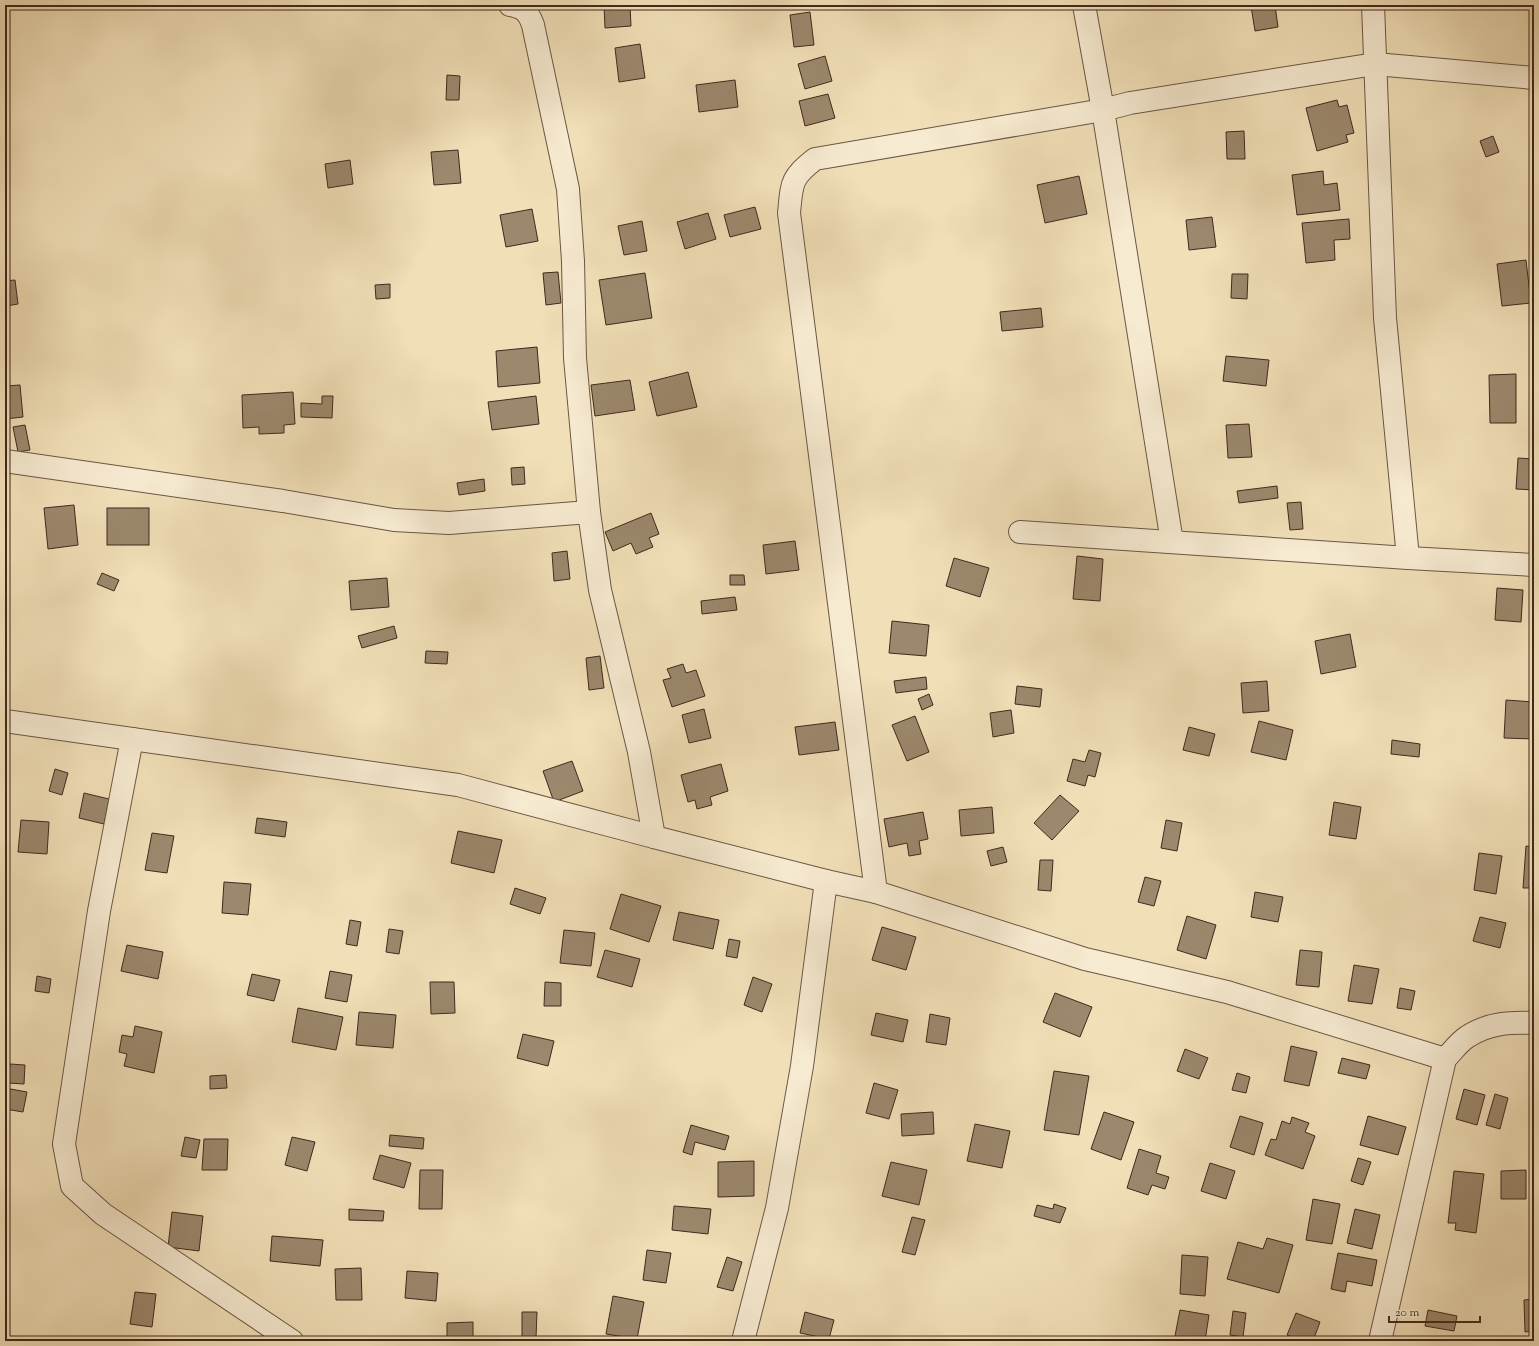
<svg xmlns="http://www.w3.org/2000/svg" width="1539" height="1346" font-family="'Sorts Mill Goudy',serif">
<rect width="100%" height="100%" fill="#f1dfb7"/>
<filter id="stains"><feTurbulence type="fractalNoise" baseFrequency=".005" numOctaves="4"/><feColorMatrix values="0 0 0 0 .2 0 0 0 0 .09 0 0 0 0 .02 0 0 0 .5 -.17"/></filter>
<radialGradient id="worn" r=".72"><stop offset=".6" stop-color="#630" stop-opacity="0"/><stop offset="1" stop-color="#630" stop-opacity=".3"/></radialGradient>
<g fill="#9c886d" stroke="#40291d">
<path d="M604,5H630L631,26L605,28Z"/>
<path d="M1257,5H1275L1278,27L1255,31L1251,6Z"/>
<path d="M810,12L814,45L794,47L790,15Z"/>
<path d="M640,44L645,78L619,82L615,48Z"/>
<path d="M825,56L832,81L805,89L798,64Z"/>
<path d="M447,75L460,76L459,100H446Z"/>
<path d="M735,80L738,107L699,112L696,85Z"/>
<path d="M828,94L835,118L805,126L799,101Z"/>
<path d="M1337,100L1339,107L1347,105L1354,133L1346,135L1348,142L1317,151L1306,108Z"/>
<path d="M1244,131L1245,159H1227L1226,132Z"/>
<path d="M1493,136L1499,152L1486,157L1480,141Z"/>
<path d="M458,150L461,183L434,185L431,152Z"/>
<path d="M350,160L353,184L328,188L325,164Z"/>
<path d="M1323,171L1324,185L1337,183L1340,210L1297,215L1292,175Z"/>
<path d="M1079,176L1087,214L1045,223L1037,185Z"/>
<path d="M755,207L761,229L730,237L724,215Z"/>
<path d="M532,209L538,241L506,247L500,215Z"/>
<path d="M708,213L716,239L685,249L677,222Z"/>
<path d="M1212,217L1216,247L1189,250L1186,220Z"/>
<path d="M1349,219L1350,239L1334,240L1335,260L1306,263L1302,223Z"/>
<path d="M642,221L647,251L624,255L618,226Z"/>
<path d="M1526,260L1531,303L1502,306L1497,264Z"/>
<path d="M558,272L561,303L546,305L543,273Z"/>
<path d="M645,273L652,318L606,325L599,280Z"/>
<path d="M1232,274H1248L1247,299L1231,298Z"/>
<path d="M15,280L18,304L6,306L5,281Z"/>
<path d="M390,284V298L376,299L375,285Z"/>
<path d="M1041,308L1043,327L1002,331L1000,312Z"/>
<path d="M537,347L540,383L498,387L496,351Z"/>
<path d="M1226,356L1269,360L1266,386L1223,381Z"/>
<path d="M688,372L697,407L657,416L649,382Z"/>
<path d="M1516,374V423H1490L1489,375Z"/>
<path d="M630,380L635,410L595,416L591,385Z"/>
<path d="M20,385L23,417L5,419V386Z"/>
<path d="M293,392L295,424L284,425V433L259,434V427L243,428L242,395Z"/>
<path d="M322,396H333L332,418L301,417V403L322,404Z"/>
<path d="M536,396L539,424L492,430L488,402Z"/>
<path d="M1249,424L1252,457L1228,458L1226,425Z"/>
<path d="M25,425L30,450L18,452L13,427Z"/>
<path d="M1518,458L1534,459V490L1516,489Z"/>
<path d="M524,467L525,484L512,485L511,468Z"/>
<path d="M484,479L485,491L459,495L457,483Z"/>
<path d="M1277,486L1278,498L1239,503L1237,491Z"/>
<path d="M1301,502L1303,529L1290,530L1287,503Z"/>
<path d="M74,505L78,545L48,549L44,508Z"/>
<rect x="107" y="508" width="42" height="37"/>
<path d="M651,513L659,534L649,538L653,547L636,554L631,543L613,551L605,532Z"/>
<path d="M795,541L799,570L766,574L763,545Z"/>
<rect x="5" y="542" width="3" height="13"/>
<path d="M567,551L570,579L554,581L552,553Z"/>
<path d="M1077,556L1103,559L1100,601L1073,599Z"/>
<path d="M954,558L989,568L980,597L946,586Z"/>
<path d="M102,573L119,580L114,591L97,584Z"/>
<path d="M730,575H744L745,585H730Z"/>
<path d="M387,578L389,607L351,610L349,581Z"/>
<path d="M1497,588L1523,590L1521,622L1495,620Z"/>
<path d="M735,597L737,610L702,614L701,601Z"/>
<path d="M892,621L929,625L926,656L889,653Z"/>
<path d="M394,626L397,638L362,648L358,636Z"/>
<path d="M1350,634L1356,667L1321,674L1315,641Z"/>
<path d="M426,651L448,652L447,664L425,663Z"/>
<path d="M600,656L604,688L589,690L586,658Z"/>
<path d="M683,664L686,673L696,670L705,696L672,707L663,680L671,678L667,669Z"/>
<path d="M926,677L927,689L896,693L894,681Z"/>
<path d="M1267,681L1269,711L1243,713L1241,683Z"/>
<path d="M1017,686L1042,689L1040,707L1015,704Z"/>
<path d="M929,694L933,705L922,710L918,699Z"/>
<path d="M1506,700L1534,702V739L1504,738Z"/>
<path d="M704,709L711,738L689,743L682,715Z"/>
<path d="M1011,710L1014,733L993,737L990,713Z"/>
<path d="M915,716L929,752L907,761L892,725Z"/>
<path d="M1259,721L1293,730L1286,760L1251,752Z"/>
<path d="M835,722L839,750L799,755L795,727Z"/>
<path d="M1189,727L1215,734L1209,756L1183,750Z"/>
<path d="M1392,740L1420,744L1419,757L1391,754Z"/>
<path d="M1089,750L1101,753L1095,777L1088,775L1085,786L1067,781L1073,759L1085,762Z"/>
<path d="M572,761L583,791L554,802L543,771Z"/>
<path d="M721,764L728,791L710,797L712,805L697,809L695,800L688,802L681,775Z"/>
<path d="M55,769L68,773L62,795L49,791Z"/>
<path d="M84,793L109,799L104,824L79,818Z"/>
<path d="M1060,795L1079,811L1052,840L1034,823Z"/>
<path d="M1334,802L1361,807L1356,839L1329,835Z"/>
<path d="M992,807L994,833L961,836L959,810Z"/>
<path d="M923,812L928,839L919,841L921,854L909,856L907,843L889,847L884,819Z"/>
<path d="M257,818L287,822L285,837L255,833Z"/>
<path d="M21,820L49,822L47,854L18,852Z"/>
<path d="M1166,820L1182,823L1177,851L1161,848Z"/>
<path d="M458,831L502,840L494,873L451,863Z"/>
<path d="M152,833L174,836L167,873L145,870Z"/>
<path d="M1526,846L1534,847V888H1523Z"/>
<path d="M1003,847L1007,862L991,866L987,851Z"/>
<path d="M1479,853L1502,856L1496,894L1474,890Z"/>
<path d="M1040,860H1053L1051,891L1038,890Z"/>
<path d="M1145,877L1161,881L1154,906L1138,902Z"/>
<path d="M224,882L251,884L248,915L222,913Z"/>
<path d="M515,888L546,898L540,914L510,904Z"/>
<path d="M1255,892L1283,897L1278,922L1251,917Z"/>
<path d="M621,894L661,906L649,942L610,929Z"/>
<path d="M679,912L719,920L713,949L673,940Z"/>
<path d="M1187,916L1216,925L1206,959L1177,950Z"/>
<path d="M1480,917L1506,923L1500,948L1473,941Z"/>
<path d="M350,920L361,922L357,946L346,944Z"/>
<path d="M882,927L916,937L906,970L872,960Z"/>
<path d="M389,929L403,931L399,954L386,952Z"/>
<path d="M564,930L595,933L591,966L560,963Z"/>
<path d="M729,939L740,941L737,958L726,956Z"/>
<path d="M127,945L163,952L158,979L121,971Z"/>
<path d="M605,950L640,959L632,987L597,977Z"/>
<path d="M1300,950L1322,952L1319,987L1296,985Z"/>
<path d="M1354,965L1379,969L1372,1004L1348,1001Z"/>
<path d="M330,971L352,975L347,1002L325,998Z"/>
<path d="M252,974L280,980L274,1001L247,995Z"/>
<path d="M37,976L51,979L49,993L35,991Z"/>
<path d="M753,977L772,984L762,1012L744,1005Z"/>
<path d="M430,982H454L455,1013L431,1014Z"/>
<path d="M545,982L561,983V1006H544Z"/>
<path d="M1400,988L1415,991L1411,1010L1397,1008Z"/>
<path d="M1055,993L1092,1007L1080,1037L1043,1022Z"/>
<path d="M298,1008L343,1017L336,1050L292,1042Z"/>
<path d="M359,1012L396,1015L393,1048L356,1045Z"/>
<path d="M876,1013L908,1020L903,1042L871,1035Z"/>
<path d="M930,1014L950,1018L946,1045L926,1042Z"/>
<path d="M135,1026L162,1032L154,1073L124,1066L127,1054L119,1052L122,1035L133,1037Z"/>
<path d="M523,1034L554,1041L548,1066L517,1058Z"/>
<path d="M1291,1046L1317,1052L1309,1086L1284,1081Z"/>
<path d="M1185,1049L1208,1058L1199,1079L1177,1071Z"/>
<path d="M1342,1058L1370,1065L1366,1079L1338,1073Z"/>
<path d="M10,1064L25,1065L24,1084L8,1083Z"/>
<path d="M1054,1071L1089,1076L1079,1135L1044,1130Z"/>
<path d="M1237,1073L1250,1077L1246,1093L1232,1090Z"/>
<path d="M226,1075L227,1088L210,1089V1076Z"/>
<path d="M874,1083L898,1090L889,1119L866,1113Z"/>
<path d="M5,1088L27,1092L23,1112L5,1109Z"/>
<path d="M1464,1089L1485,1095L1477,1125L1456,1119Z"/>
<path d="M1495,1094L1508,1098L1500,1129L1486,1125Z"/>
<path d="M933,1112L934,1134L902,1136L901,1114Z"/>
<path d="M1104,1112L1134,1122L1121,1160L1091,1149Z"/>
<path d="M1240,1116L1263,1123L1254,1155L1230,1147Z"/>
<path d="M1368,1116L1406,1127L1398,1155L1360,1145Z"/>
<path d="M1292,1117L1309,1123L1305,1132L1315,1136L1303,1169L1265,1155L1271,1139L1276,1140L1282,1121L1290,1124Z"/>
<path d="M975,1124L1010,1131L1002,1168L967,1161Z"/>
<path d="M691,1125L729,1136L725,1150L695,1142L692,1155L683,1152Z"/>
<path d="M390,1135L424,1138L423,1149L389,1146Z"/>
<path d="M185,1137L200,1140L196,1158L181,1156Z"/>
<path d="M292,1137L315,1142L307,1171L285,1165Z"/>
<path d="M204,1139H228L227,1170H202Z"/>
<path d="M1139,1149L1161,1156L1156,1173L1169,1177L1165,1189L1152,1185L1148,1195L1127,1188Z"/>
<path d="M380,1155L411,1163L404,1188L373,1179Z"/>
<path d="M1358,1158L1371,1162L1363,1185L1351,1181Z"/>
<path d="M754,1161V1196L718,1197V1162Z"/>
<path d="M891,1162L927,1170L919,1205L882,1196Z"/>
<path d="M1210,1163L1235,1171L1226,1199L1201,1191Z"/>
<path d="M420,1170H443L442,1209H419Z"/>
<path d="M1526,1170V1199H1501V1171Z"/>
<path d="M1454,1171L1484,1174L1476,1233L1455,1230L1456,1223H1448Z"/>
<path d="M1313,1199L1340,1204L1332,1244L1306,1240Z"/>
<path d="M1054,1204L1066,1208L1060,1223L1034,1216L1037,1205L1053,1209Z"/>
<path d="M674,1206L711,1209L708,1234L672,1230Z"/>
<path d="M349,1209L384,1211L383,1221L349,1220Z"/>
<path d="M1355,1209L1380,1215L1372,1249L1347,1243Z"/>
<path d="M172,1212L203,1216L199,1251L168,1247Z"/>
<path d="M912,1217L925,1220L915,1255L902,1252Z"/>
<path d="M272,1236L323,1240L320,1266L270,1261Z"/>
<path d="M1267,1238L1293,1245L1279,1293L1227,1279L1238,1242L1263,1249Z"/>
<path d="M647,1250L671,1253L666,1283L643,1280Z"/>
<path d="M1338,1253L1377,1260L1372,1286L1347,1281L1345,1292L1331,1289Z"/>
<path d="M1182,1255L1208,1257L1205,1296L1180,1294Z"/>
<path d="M727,1257L742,1262L733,1291L717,1287Z"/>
<path d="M361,1268L362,1300H336L335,1269Z"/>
<path d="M407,1271L438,1273L436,1301L405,1298Z"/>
<path d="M135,1292L156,1294L152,1327L130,1324Z"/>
<path d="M613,1296L644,1302L637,1339L606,1334Z"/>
<path d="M1534,1299V1331L1525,1332L1524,1300Z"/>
<path d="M1180,1310L1209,1315L1205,1341H1174Z"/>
<path d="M1428,1310L1457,1316L1454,1331L1425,1326Z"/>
<path d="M1233,1311L1246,1313L1243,1337L1230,1335Z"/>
<path d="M522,1312H537L536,1338H522Z"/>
<path d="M805,1312L834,1320L829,1339L800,1333Z"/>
<path d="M1296,1313L1320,1322L1313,1341H1303L1287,1335Z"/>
<path d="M473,1322V1337L447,1338V1323Z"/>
</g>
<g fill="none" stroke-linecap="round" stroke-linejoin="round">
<g stroke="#6c5644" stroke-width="24">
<g id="minor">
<path d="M510,5C524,8 528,11 533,25L568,189L573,261L575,358L589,512"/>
<path d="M1084,5L1103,110L1172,542"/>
<path d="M1373,5L1385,318L1408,558"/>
<path d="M5,461L283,501L394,520L449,523L589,512L600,590L639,752L654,837L826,881L876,892L1085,959L1227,992L1445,1059"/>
<path d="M1020,532L1408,558L1534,565"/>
<path d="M5,721L132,739L99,911L64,1144L72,1186L103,1214L292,1341"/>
<path d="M132,739L458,785L654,837"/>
<path d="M876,892L789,213C792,184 790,178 815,159L1103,110L1130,103L1375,64L1534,78"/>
<path d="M743,1341L777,1208L802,1066L826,881"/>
<path d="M1380,1341L1445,1059C1452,1052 1459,1042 1467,1037C1488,1023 1510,1022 1534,1023"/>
</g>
</g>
<use href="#minor" stroke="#f6ead0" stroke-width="22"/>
</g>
<rect width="1539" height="1346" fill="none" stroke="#f1dfb7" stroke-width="20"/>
<rect x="6" y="6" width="1527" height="1334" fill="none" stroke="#40291d" stroke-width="2"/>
<rect x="10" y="10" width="1519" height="1326" fill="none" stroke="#40291d"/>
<path d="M1389 1316v6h91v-6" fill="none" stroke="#40291d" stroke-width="2"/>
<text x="1395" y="1316" font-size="12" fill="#40291d" stroke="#f6ead0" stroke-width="3" paint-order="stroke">20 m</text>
<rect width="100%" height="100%" filter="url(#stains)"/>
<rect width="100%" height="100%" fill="url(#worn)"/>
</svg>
